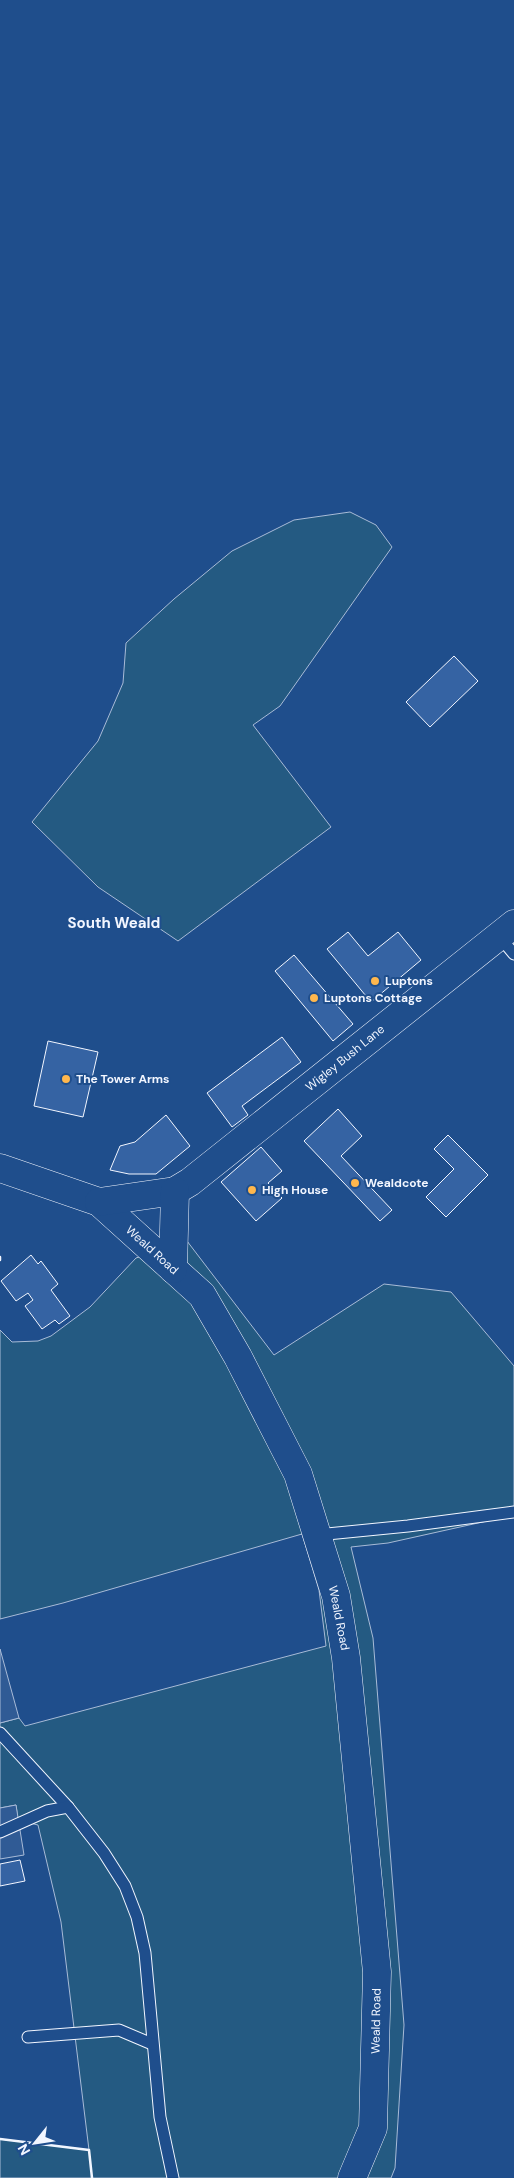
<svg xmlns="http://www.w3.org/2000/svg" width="514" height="2178" font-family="'DM Sans',sans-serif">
<rect width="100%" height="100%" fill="#1f4e8c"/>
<g fill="#245a82" stroke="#a8bbd7">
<path d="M350,512L376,525L392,547L280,706L253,725L331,827L178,941L98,887L32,822L98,741L123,683L126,643L174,599L232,551L294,520Z"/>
<path d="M187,1241L274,1355L384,1284L451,1292L514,1366V1515L388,1543L351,1547L373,1638L404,2025L395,2168L391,2178H0V2139L89,2150L61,1922L38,1825L18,1820L16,1805L0,1808V1723L19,1718L25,1726L326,1646L319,1590L302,1534L63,1603L0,1619V1330L12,1342L38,1341L51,1336L90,1307L136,1258Z"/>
</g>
<g fill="#305b95" stroke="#a8bbd7">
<path d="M0,1649L19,1718L0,1723Z"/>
<path d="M16,1805L24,1855L0,1859V1808Z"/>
</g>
<g fill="#3563a3" stroke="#f2f6ff">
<path d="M454,656L478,681L430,727L406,702Z"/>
<path d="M348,932L368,956L398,932L421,960L371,1002L327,949Z"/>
<path d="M294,955L353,1024L333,1041L275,971Z"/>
<path d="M282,1037L301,1062L242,1106L248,1115L232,1127L207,1093Z"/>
<path d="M48,1041L98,1052L83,1117L34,1106Z"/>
<path d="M338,1109L362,1136L341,1156L392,1210L380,1221L304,1141Z"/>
<path d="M166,1115L190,1146L156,1174H129L110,1170L120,1146L135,1142Z"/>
<path d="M448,1135L488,1175L446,1217L426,1197L454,1169L434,1149Z"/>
<path d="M261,1147L282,1171L268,1183L282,1198L256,1221L221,1182Z"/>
<path d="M31,1255L38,1264L41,1261L58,1284L51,1290L70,1316L59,1324L55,1320L42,1329L25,1306L33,1300L28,1293L16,1301L1,1281Z"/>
<path d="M20,1860L25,1881L0,1886V1864Z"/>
</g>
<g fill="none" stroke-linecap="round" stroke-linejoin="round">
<g stroke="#f2f6ff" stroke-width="13">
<g id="lane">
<path d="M499,936L514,954"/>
<path d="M317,1535L408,1526L514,1512"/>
<path d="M0,1733L68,1807L104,1853L125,1886L137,1917L145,1953L160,2117L173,2178"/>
<path d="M0,1832L47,1811L68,1807"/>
<path d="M28,2037L119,2030L152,2044"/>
</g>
</g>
<g stroke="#f2f6ff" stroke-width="29">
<g id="secondary">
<path d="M0,1168L99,1202L202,1295L238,1357L298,1474L336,1596L346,1658L377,1972L373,2128L352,2178"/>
<path d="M99,1202L175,1191L190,1182L514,924"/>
<path d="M173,1269L175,1191"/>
</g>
</g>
<use href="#lane" stroke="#1f4e8c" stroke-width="11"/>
<use href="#secondary" stroke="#1f4e8c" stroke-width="28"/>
<g stroke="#f2f6ff" stroke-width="2.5">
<path d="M0,1257V1260"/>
<path d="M0,2139L89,2150L92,2178"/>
</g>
</g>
<g fill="#ffb74d" stroke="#1f4e8c" stroke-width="2">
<circle cx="375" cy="981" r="5"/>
<circle cx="314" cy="998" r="5"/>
<circle cx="66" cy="1079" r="5"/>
<circle cx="355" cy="1183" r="5"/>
<circle cx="252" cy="1190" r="5"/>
</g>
<g text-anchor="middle" stroke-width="4" stroke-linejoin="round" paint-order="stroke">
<g font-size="12" font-weight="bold" fill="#f2f6ff" stroke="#1f4e8c" text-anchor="start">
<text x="385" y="985">Luptons</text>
<text x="324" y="1002">Luptons Cottage</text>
<text x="76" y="1083">The Tower Arms</text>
<text x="365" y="1187">Wealdcote</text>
<text x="262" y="1194">High House</text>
</g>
<g font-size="12" fill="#f2f6ff" stroke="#1f4e8c">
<text transform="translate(345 1058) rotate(-39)" y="4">Wigley Bush Lane</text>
<text transform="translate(152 1250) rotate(42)" y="4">Weald Road</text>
<text transform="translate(339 1618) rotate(79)" y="4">Weald Road</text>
<text transform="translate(376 2021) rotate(-89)" y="4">Weald Road</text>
</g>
<g font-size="15" font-weight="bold" fill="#f2f6ff" stroke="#1f4e8c">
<text x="114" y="928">South Weald</text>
</g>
</g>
<g transform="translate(35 2143) rotate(240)" stroke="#1f4e8c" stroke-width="4" paint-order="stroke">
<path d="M0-4L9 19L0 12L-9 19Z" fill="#f2f6ff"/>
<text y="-8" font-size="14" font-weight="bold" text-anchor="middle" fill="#f2f6ff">N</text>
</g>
</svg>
